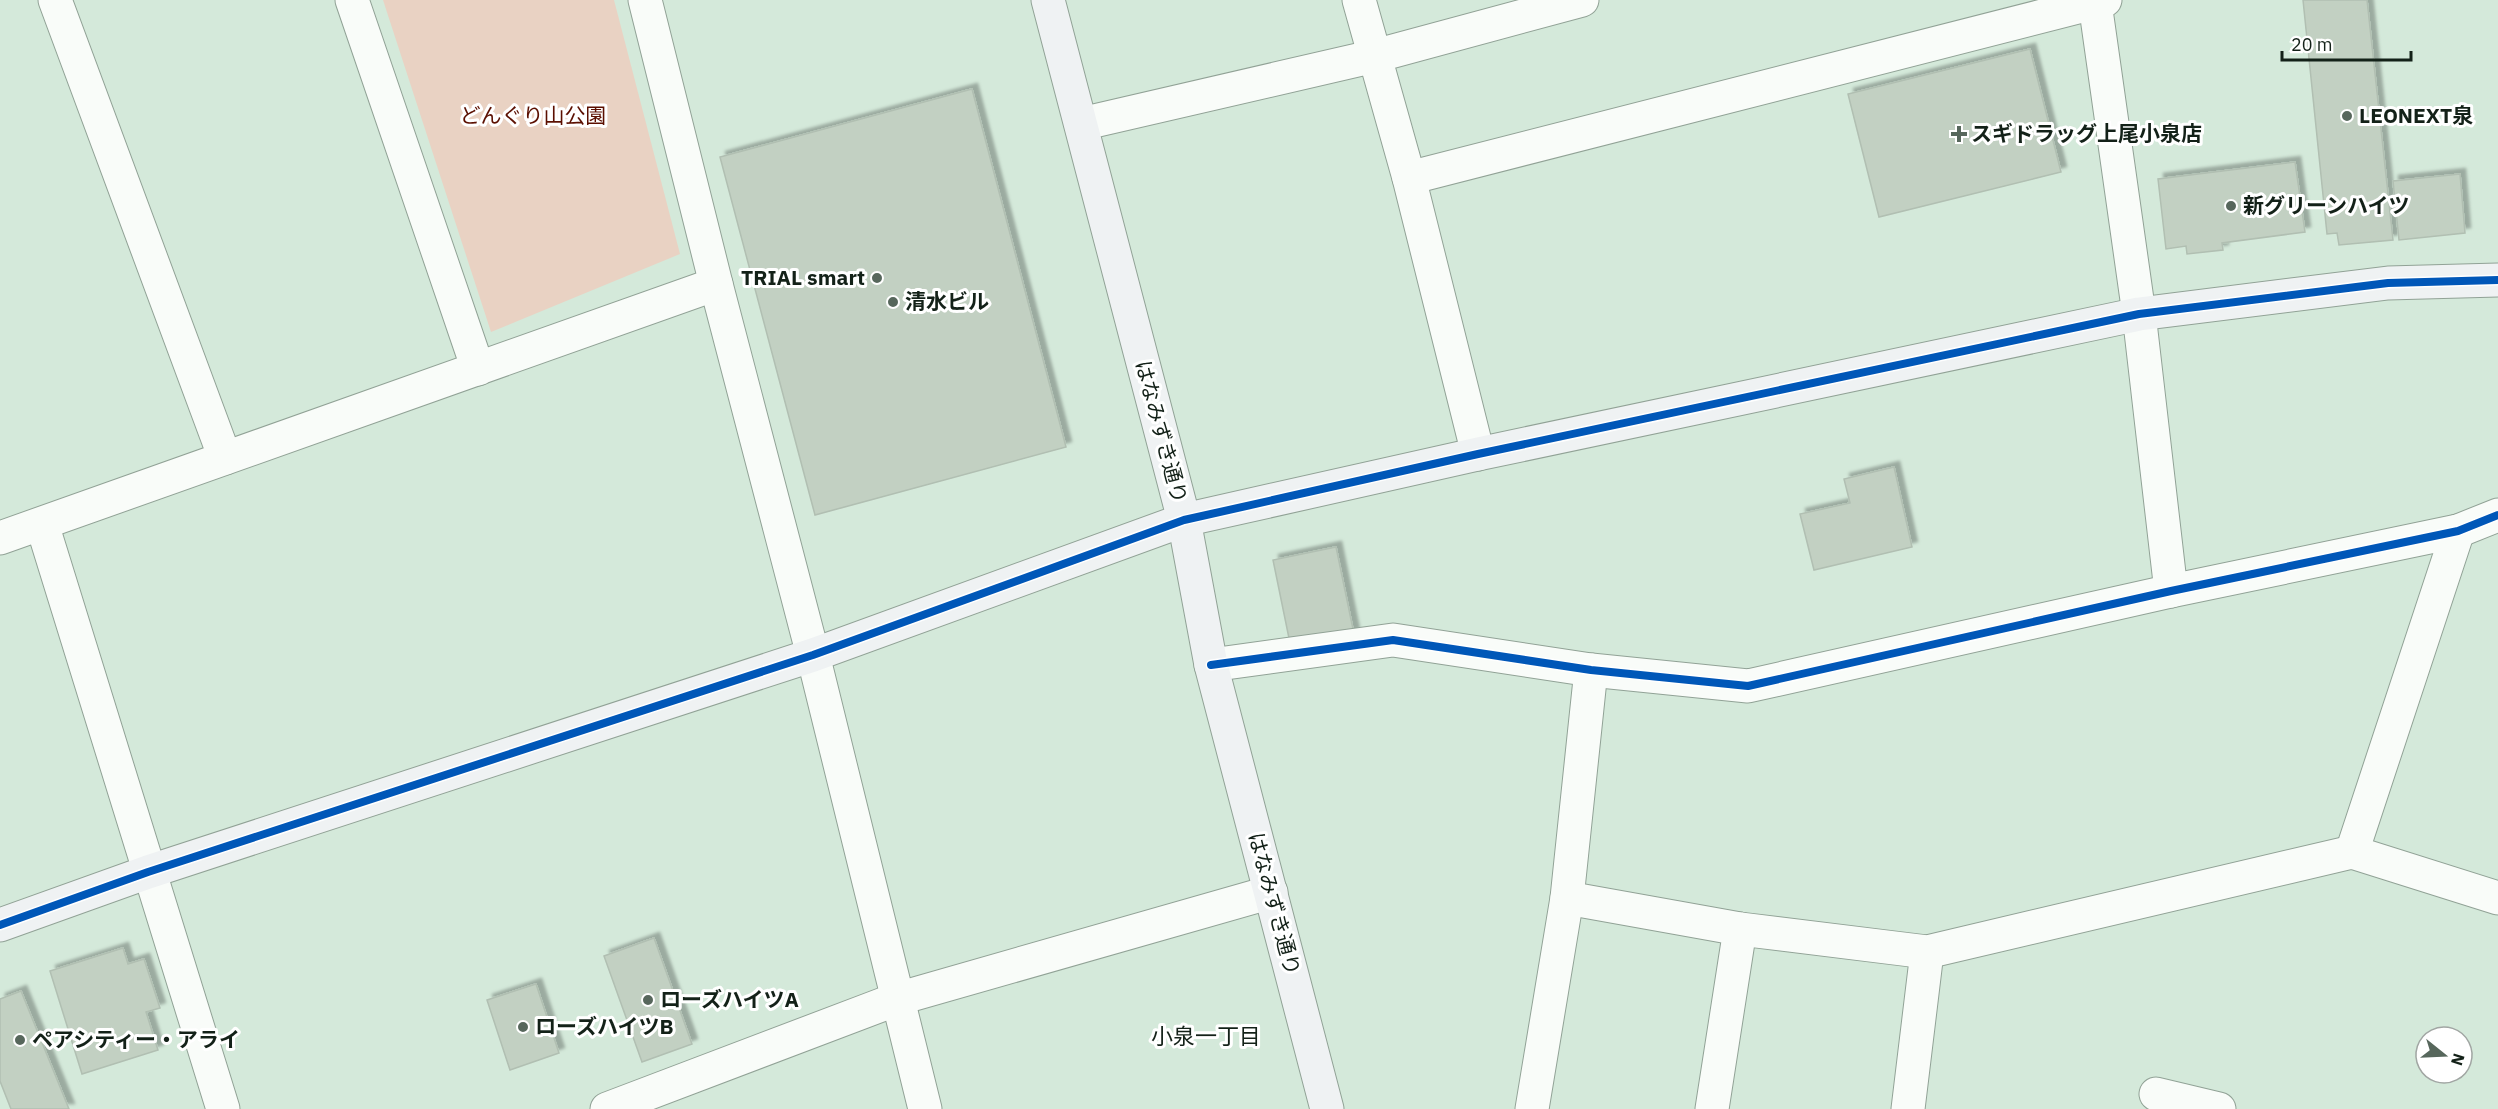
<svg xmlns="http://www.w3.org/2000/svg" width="2498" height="1109" font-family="'IBM Plex Sans','Noto Sans JP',sans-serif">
<defs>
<filter id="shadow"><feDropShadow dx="5.5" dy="-5.5" stdDeviation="1.5" flood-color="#0004"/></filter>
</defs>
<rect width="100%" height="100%" fill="#d4e9da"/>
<path fill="#e9d2c3" d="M383,0H614L680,254L491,332Z"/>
<g fill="#c2d0c2" stroke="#b1bfb2" stroke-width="1.5" filter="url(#shadow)">
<path d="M2303,0H2367L2393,240L2339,245L2337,233L2327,234Z"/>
<path d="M2030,49L2061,172L1879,217L1848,94Z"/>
<path d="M972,89L1066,447L815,515L720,157Z"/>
<path d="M2295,162L2305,232L2222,243L2223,250L2187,254L2186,246L2166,249L2158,179Z"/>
<path d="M2460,174L2465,233L2399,240L2393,181Z"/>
<path d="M1894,467L1912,547L1814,570L1800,514L1850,503L1844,479Z"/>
<path d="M1336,547L1354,634L1291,648L1273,560Z"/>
<path d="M654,938L692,1044L642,1062L604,956Z"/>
<path d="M123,948L128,964L144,959L160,1008L146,1012L158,1050L82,1074L50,971Z"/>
<path d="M536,984L559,1053L510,1070L487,1000Z"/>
<path d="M21,991L69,1109H11L0,1081V999Z"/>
</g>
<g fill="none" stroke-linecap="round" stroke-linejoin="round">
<g stroke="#91a296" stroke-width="35">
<g id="street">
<path d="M55,0L225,458"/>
<path d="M352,0L478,369"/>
<path d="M645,0L716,284L813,655L925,1109"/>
<path d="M1359,0L1409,178L1478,454"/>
<path d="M2095,3L2139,314L2171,591"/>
<path d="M1081,124L1375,56L1582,0"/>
<path d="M1409,178L2105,0"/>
<path d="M42,524L223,1109"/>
<path d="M0,538L716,284"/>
<path d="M1211,665L1393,640L1591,670L1748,686L2171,591L2458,531L2498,515"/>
<path d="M2352,852L2458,531"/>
<path d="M1567,898L1740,929L1927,952L2352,852L2498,898"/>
<path d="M2156,1094L2219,1109"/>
<path d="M607,1109L897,999L1271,892"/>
<path d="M1532,1109L1567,898L1591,670"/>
<path d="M1712,1109L1740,929"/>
<path d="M1908,1109L1927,952"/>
</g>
</g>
<g stroke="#91a296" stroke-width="35">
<g id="secondary">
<path d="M1048,0L1184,520L1211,665L1327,1109"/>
<path d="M0,925L148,872L813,655L1184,520L1478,454L2139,314L2388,283L2498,280"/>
</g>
</g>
<use href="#street" stroke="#f9fcf9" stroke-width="33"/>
<use href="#secondary" stroke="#eff2f3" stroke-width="33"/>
<g stroke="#fff" stroke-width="11">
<g id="cycleway">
<path d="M1211,665L1393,640L1591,670L1748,686L2171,591L2458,531L2498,515"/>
<path d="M0,925L148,872L813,655L1184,520L1478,454L2139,314L2388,283L2498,280"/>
</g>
</g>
<use href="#cycleway" stroke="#0057b8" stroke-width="8"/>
</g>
<g fill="#57675c" stroke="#fff" stroke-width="2">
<circle cx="2347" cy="116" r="6"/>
<path d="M1956 125h6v6h6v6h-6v6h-6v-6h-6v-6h6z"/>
<circle cx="2231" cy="206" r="6"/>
<circle cx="877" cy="278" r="6"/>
<circle cx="893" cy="302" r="6"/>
<circle cx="648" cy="1000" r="6"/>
<circle cx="523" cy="1027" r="6"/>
<circle cx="20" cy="1040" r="6"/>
</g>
<g text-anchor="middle" stroke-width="6" stroke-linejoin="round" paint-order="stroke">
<g font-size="21" fill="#5b0f00" stroke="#fff">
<text x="533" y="123">どんぐり山公園</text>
</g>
<g font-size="21" font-weight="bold" fill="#132118" stroke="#fff" text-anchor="start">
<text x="2359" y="123">LEONEXT泉</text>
<text x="1971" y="141">スギドラッグ上尾小泉店</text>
<text x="2243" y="213">新グリーンハイツ</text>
<text x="865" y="285" text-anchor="end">TRIAL smart</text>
<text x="905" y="309">清水ビル</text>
<text x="660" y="1007">ローズハイツA</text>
<text x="535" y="1034">ローズハイツB</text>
<text x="32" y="1047">ペアシティー・アライ</text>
</g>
<g font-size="21" fill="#132118" stroke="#fff">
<text transform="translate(1161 432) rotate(75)" y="7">はなみずき通り</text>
<text transform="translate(1274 904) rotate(75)" y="7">はなみずき通り</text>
</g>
<g font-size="22" fill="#132118" stroke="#fff">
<text x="1206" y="1044">小泉一丁目</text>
</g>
</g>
<g transform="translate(2444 1055) rotate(108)"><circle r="28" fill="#ffffff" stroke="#a1a6a3" stroke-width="1.5"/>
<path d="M0-4.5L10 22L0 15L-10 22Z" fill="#57675c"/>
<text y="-9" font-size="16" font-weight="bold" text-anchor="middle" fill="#132118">N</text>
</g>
<path d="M2282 51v9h129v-9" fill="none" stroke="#132118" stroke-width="3"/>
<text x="2291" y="51" font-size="18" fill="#132118" stroke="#ffffff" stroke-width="4.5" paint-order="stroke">20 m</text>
</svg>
